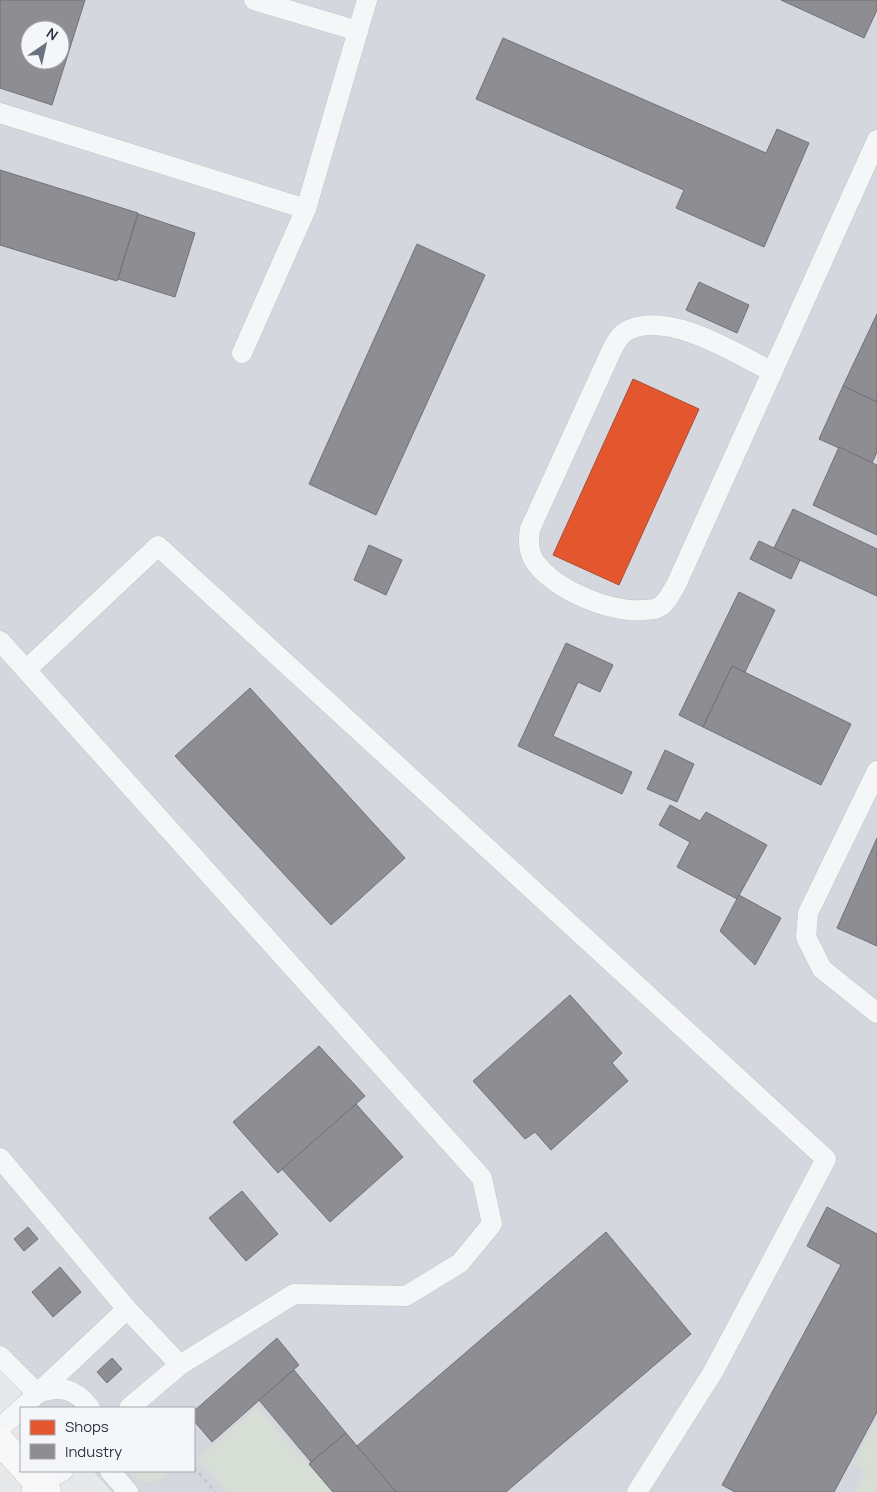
<svg xmlns="http://www.w3.org/2000/svg" width="877" height="1492" font-family="Manrope,sans-serif">
<rect width="100%" height="100%" fill="#e6e8ea"/>
<path fill="#d4d7dd" fill-rule="evenodd" d="M0,0H877V1458L859,1492H112L93,1471H194V1408H36L0,1369ZM30,30H60V60H30Z"/>
<g fill="#d6ded6">
<path d="M257,1407L333,1492H227L198,1459Z"/>
<path d="M877,1419V1492H853L866,1470L854,1463Z"/>
<path d="M128,1471H170C166,1474 162,1478 157,1481C147,1485 132,1478 128,1471Z"/>
</g>
<path fill="#e4572e" stroke="#ac4c35" d="M633,379L699,409L619,585L553,555Z"/>
<g fill="#8d8d92" stroke="#70727b" fill-rule="evenodd">
<path d="M0,0H85L52,105L0,88ZM30,30H60V60H30Z"/>
<path d="M781,0H877V10L864,38Z"/>
<path d="M503,38L766,153L777,129L809,143L764,247L676,208L684,190L476,99Z"/>
<path d="M0,170L138,213L117,281L0,245Z"/>
<path d="M138,214L195,233L175,297L118,279Z"/>
<path d="M417,244L485,275L376,515L309,484Z"/>
<path d="M699,282L749,305L737,333L686,310Z"/>
<path d="M877,314V402L843,386Z"/>
<path d="M843,386L877,402V452L872,463L819,439Z"/>
<path d="M839,447L877,465V535L813,505Z"/>
<path d="M793,509L877,549V596L774,548Z"/>
<path d="M759,541L800,560L791,579L750,559Z"/>
<path d="M369,545L402,560L386,595L354,580Z"/>
<path d="M739,592L775,610L745,672L732,666L703,727L679,715Z"/>
<path d="M566,643L613,665L600,692L578,682L553,736L632,772L622,794L518,746Z"/>
<path d="M732,666L851,724L821,785L703,727Z"/>
<path d="M250,688L405,858L331,925L175,756Z"/>
<path d="M665,750L694,764L677,802L647,789Z"/>
<path d="M670,805L700,821L706,812L767,845L737,899L677,867L690,842L659,825Z"/>
<path d="M877,838V946L837,928Z"/>
<path d="M739,895L781,918L755,965L720,931Z"/>
<path d="M570,995L622,1053L612,1063L628,1081L551,1150L535,1132L525,1139L473,1081Z"/>
<path d="M319,1046L365,1096L278,1173L233,1122Z"/>
<path d="M356,1104L403,1157L330,1222L282,1169Z"/>
<path d="M242,1191L278,1234L246,1261L209,1218Z"/>
<path d="M827,1207L877,1234V1412L834,1492H735L722,1485L841,1265L807,1246Z"/>
<path d="M28,1227L38,1239L24,1251L14,1239Z"/>
<path d="M606,1232L691,1334L506,1492H396L357,1446Z"/>
<path d="M60,1267L81,1292L53,1317L32,1292Z"/>
<path d="M277,1338L299,1365L212,1442L194,1421V1411Z"/>
<path d="M112,1358L122,1369L107,1383L97,1372Z"/>
<path d="M294,1370L346,1433L311,1462L259,1400Z"/>
<path d="M346,1433L357,1446L396,1492H333L309,1464Z"/>
</g>
<g fill="none" stroke-linecap="round" stroke-linejoin="round">
<g stroke="#c4c6c8" stroke-width="21">
<g id="lane">
<path d="M254,0L358,31"/>
<path d="M0,113L306,209"/>
<path d="M242,353L306,209L367,0"/>
<path d="M772,372C736,353 665,308 625,332C618,337 613,347 610,354L530,529C528,541 528,552 535,562C556,591 611,613 645,610C648,609 654,610 657,608C666,605 671,593 676,585L877,140"/>
<path d="M0,641L482,1178L492,1224L460,1263L406,1296L294,1294L180,1365L129,1408"/>
<path d="M26,670L158,546L826,1159L713,1372L637,1492"/>
<path d="M877,771L808,913L806,937L822,969L877,1013"/>
<path d="M0,1158L127,1309L180,1365"/>
<path d="M0,1356L37,1393C60,1385 75,1388 90,1408"/>
<path d="M22,1408L127,1309"/>
<path d="M0,1428L21,1409"/>
<path d="M110,1471L128,1492"/>
<path d="M31,1492L39,1484L63,1471"/>
</g>
</g>
<g stroke="#c4c6c8" stroke-width="29">
<g id="secondary">
<path d="M0,1441L21,1464"/>
<path d="M27,1471L47,1492"/>
</g>
</g>
<path stroke="#c5c6ca" stroke-width="3" stroke-dasharray="4 4" stroke-linecap="butt" d="M194,1467L215,1492"/>
<use href="#lane" stroke="#f5f6f7" stroke-width="20"/>
<use href="#secondary" stroke="#f8f8f8" stroke-width="28"/>
</g>
<rect x="20" y="1407" width="175" height="65" fill="#f4f6f9" stroke="#a4a8b1"/>
<rect x="30" y="1420" width="25" height="15" fill="#e4572e" stroke="#a4a8b1"/>
<text x="65" y="1432" font-size="15" fill="#2b3445">Shops</text>
<rect x="30" y="1444" width="25" height="15" fill="#8d8d92" stroke="#a4a8b1"/>
<text x="65" y="1457" font-size="15" fill="#2b3445">Industry</text>
<g transform="translate(45 45) rotate(34)"><circle r="24" fill="#f4f6f9" stroke="#a4a8b1"/>
<path d="M0-4L9 19L0 12L-9 19Z" fill="#6c737f"/>
<text y="-8" font-size="14" font-weight="bold" text-anchor="middle" fill="#2b3445">N</text>
</g>
</svg>
